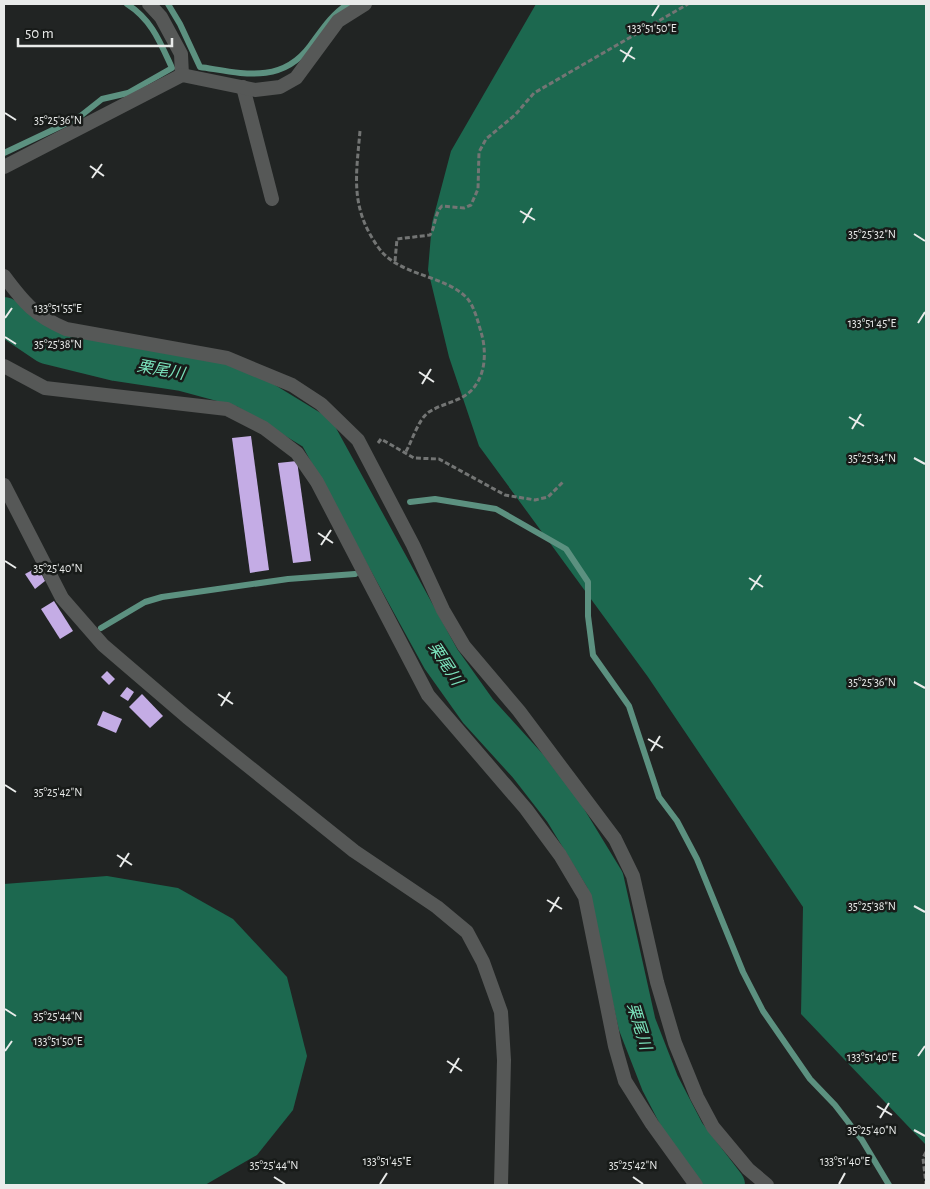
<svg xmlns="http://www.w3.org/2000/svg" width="930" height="1189" font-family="'Alegreya Sans','Noto Sans JP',sans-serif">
<rect width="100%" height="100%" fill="#212423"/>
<g fill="#1c684f">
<path d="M536,4H926V1145L801,1014L803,907L648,677L479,446L449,357L428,270L432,223L451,151Z"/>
<path d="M107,876L178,888L233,919L287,977L307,1056L293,1110L257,1155L205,1185H4V884Z"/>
</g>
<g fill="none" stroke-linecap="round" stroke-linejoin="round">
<g stroke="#5c9180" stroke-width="6">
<path d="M168,4L180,24L200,67C241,73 281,85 310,46C322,30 331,15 348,4"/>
<path d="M4,153L78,118L102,99L128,93L172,68C160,42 152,20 127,4"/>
<path d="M410,502L435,499L496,509L566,549L588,582V616L593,655L629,706L659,797L677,821L697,859L743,972L763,1011L810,1079L835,1105L862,1140L889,1185"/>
<path d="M101,628L145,602L162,597L288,579L355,574"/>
</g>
<path stroke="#206b52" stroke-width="38" d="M4,316L47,345L116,362L182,372L245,389L317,433L441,659L478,711L528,766L563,811L605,880L637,1024L660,1083L686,1133L726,1185"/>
</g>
<g fill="#c4ace5">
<path d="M251,436L269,570L250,573L232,438Z"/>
<path d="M297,461L311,561L293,563L278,463Z"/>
<path d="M38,567L45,581L35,589L25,574Z"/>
<path d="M54,601L73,631L60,639L41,609Z"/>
<path d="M107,671L115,679L109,685L101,677Z"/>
<path d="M127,687L134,692L128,701L120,696Z"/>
<path d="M142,694L163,716L150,728L129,707Z"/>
<path d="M103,711L122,719L116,733L97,725Z"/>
</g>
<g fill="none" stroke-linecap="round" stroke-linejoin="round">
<g stroke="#737574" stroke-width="3" stroke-dasharray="5 2.5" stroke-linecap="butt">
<path d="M360,131C356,177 350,207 378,247C398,276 442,274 466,297C474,305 478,322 481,332C486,348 486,369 477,383C466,402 446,401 429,412C418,419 412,442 405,453"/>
<path d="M395,261L397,239L430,235C436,226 434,214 442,206L464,208L471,205L478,189L479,152L486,139L515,115L534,93L688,4"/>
<path d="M378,443L381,439L414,458L439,459L505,495L535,500L548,497L564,481"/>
<path d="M926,1152L923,1158L926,1184"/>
</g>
<g stroke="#565857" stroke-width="14">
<path d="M149,4L161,17L181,54L182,75"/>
<path d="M243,87L272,199"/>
<path d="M4,167L182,75L255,90L280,87L296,78L338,21L365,4"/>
<path d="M4,276C24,303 34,315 66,329L227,358L292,385L321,404L358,440L413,545L443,610L464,646L519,711L615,839L633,876L657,982L675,1043L697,1097L713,1127L748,1169L767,1185"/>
<path d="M4,366L45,388L227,409L264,428L297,453L317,482L428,695L526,809L560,855L585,897L615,1046L625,1081L652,1124L696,1185"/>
<path d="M4,485L62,598L103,645L187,717L354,851L437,907L467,932L483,962L501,1012L504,1060L501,1185"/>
</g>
</g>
<path fill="none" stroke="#e9ebea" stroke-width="2" d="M652,16L659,5M620,50L635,59M623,62L632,47M5,113L16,120M90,166L104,176M92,178L102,164M520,211L535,220M523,223L532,208M914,234L925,241M5,318L12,308M918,323L925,312M5,337L16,344M419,372L434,382M422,384L431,369M849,417L864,426M852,429L861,414M914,458L925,464M318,533L333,543M321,545L331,530M5,561L16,568M749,578L763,587M751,590L761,575M914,682L925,688M218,694L233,704M221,706L230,692M648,739L663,748M651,751L660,736M5,785L16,792M117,855L132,865M120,867L129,853M547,900L562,909M914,906L925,912M550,912L559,897M5,1009L16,1016M5,1051L12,1041M918,1056L925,1046M447,1061L462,1071M450,1073L459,1058M877,1106L892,1115M880,1118L889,1103M914,1130L925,1136M274,1177L285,1184M633,1177L643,1184M380,1184L387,1173M839,1184L845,1173"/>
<g text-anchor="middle" stroke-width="5" stroke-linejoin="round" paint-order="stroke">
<g font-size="16" font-style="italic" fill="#7be3bc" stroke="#181b19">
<text transform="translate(161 369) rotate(10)" y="6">栗尾川</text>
<text transform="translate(446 663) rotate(57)" y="6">栗尾川</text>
<text transform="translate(640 1026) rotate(73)" y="6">栗尾川</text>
</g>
</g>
<g font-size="12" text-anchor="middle" fill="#e9ebea" stroke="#181b19" stroke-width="5" stroke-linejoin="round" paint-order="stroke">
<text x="652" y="32">133°51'50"E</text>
<text x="58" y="124">35°25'36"N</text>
<text x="872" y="238">35°25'32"N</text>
<text x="58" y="312">133°51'55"E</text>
<text x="872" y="327">133°51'45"E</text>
<text x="58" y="348">35°25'38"N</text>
<text x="872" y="462">35°25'34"N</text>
<text x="58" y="572">35°25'40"N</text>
<text x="872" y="686">35°25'36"N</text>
<text x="58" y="796">35°25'42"N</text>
<text x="872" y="910">35°25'38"N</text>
<text x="58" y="1020">35°25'44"N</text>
<text x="58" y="1045">133°51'50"E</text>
<text x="872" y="1061">133°51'40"E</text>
<text x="872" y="1134">35°25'40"N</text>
<text x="387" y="1165">133°51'45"E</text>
<text x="845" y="1165">133°51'40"E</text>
<text x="274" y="1169">35°25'44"N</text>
<text x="633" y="1169">35°25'42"N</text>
</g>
<rect width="930" height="1189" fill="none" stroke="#e9ebea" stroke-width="10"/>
<path d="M18 38v8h154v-8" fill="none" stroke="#e9ebea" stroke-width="2.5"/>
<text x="25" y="38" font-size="15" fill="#e9ebea" stroke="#181b19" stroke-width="4" paint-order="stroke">50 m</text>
</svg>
